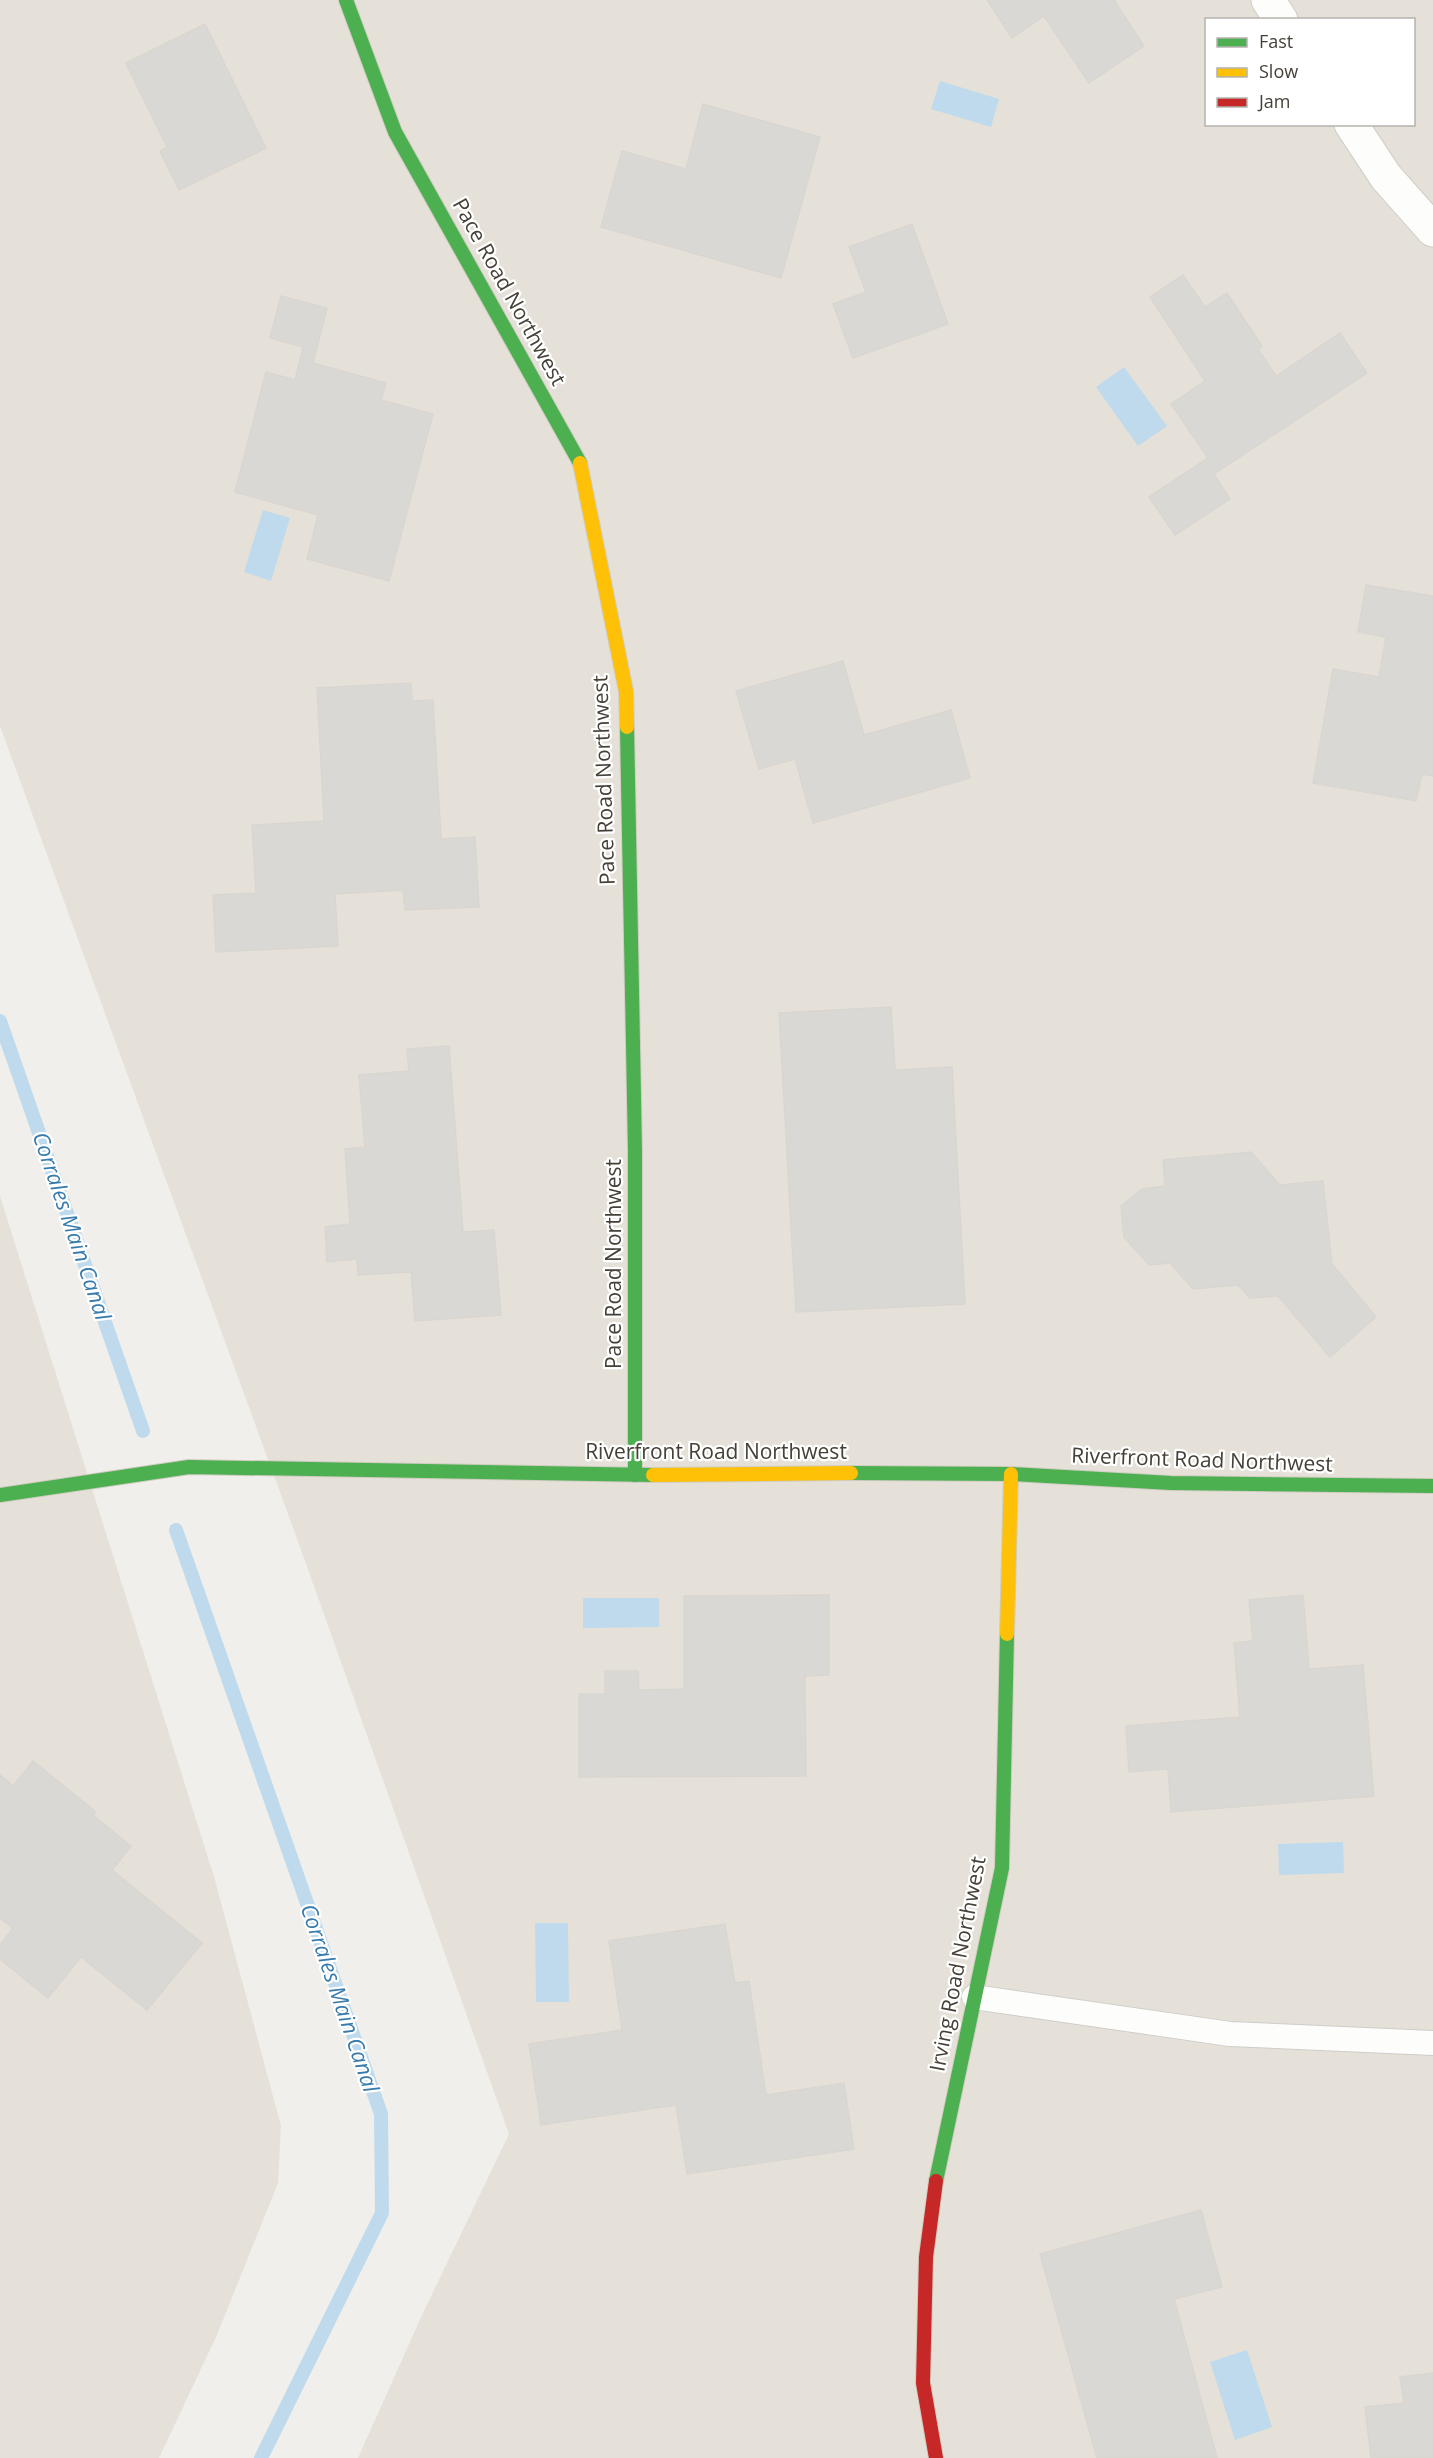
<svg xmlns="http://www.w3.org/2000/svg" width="1433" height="2458" font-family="'Open Sans',sans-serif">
<rect width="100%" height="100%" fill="#f1efeb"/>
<g fill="#e5e1d9" fill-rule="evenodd">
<path d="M0,0H1433V2458H358L422,2315L509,2134L300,1547L0,726ZM1206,20H1414V124H1206Z"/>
<path d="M0,1196L215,1880L281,2126L278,2183L217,2335L159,2458H0Z"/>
</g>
<g fill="#bfdaec">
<path d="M940,81L999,99L991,127L931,109Z"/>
<path d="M1124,367L1167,426L1138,446L1096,387Z"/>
<path d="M263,510L290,518L271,581L244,572Z"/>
<path d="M583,1598H659V1627L583,1628Z"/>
<path d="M1343,1842L1344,1873L1279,1875L1278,1844Z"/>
<path d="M535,1923H568L569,2002H536Z"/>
<path d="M1247,2350L1272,2427L1235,2440L1210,2362Z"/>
</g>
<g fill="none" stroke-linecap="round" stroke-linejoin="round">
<g stroke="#bfdaec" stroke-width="14">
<path d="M0,1021L143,1431"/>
<path d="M176,1530L381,2114L382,2213L261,2458"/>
</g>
</g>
<g fill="#dad8d4" stroke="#d9d6d1" stroke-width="1.5">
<path d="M987,0H1114L1144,46L1089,83L1044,16L1012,38Z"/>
<path d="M205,24L266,148L179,190L160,151L167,147L126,63Z"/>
<path d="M703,104L820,137L781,278L601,227L622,151L686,169Z"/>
<path d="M912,224L948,324L853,358L833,304L866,292L849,247Z"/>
<path d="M1183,275L1205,307L1227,293L1262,346L1258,349L1276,376L1340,333L1367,373L1214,474L1230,499L1175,535L1149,497L1208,458L1171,404L1205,381L1150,297Z"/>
<path d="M281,296L327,308L313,363L386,383L381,400L433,414L389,581L307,559L318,515L235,492L266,372L295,380L303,347L270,338Z"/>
<path d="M1366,585L1433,596V776L1422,774L1416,801L1313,783L1333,669L1379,677L1386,637L1358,632Z"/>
<path d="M843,661L864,735L951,710L970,778L813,823L795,759L759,769L736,691Z"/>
<path d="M411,683L412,701L433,700L441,839L475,837L479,907L405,910L403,890L335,894L338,946L216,952L213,895L256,893L252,825L324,821L317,688Z"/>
<path d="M891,1007L895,1070L952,1067L965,1304L796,1312L779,1013Z"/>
<path d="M449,1046L463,1232L494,1230L501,1315L415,1321L411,1272L358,1275L357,1259L327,1262L325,1227L350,1224L345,1149L365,1147L359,1075L409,1071L407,1049Z"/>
<path d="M1251,1152L1280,1185L1323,1181L1332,1264L1376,1317L1330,1357L1278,1296L1250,1298L1238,1285L1193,1289L1170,1263L1149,1265L1124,1237L1121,1206L1142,1189L1165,1186L1163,1160Z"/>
<path d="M829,1595V1675L805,1676L806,1776L579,1777V1694H605V1671H638L639,1690L684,1689V1596Z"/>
<path d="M1303,1595L1309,1669L1363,1665L1374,1796L1171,1812L1168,1769L1129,1772L1126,1726L1240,1717L1234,1643L1253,1641L1249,1600Z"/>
<path d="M33,1761L96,1812L93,1815L131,1846L112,1870L202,1943L147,2010L81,1957L48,1998L0,1959V1945L13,1928L0,1918V1775L13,1786Z"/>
<path d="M725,1924L735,1983L749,1981L766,2095L844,2083L854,2149L687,2174L676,2105L541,2125L529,2044L622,2030L609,1941Z"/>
<path d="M1201,2210L1222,2287L1174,2299L1217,2458H1097L1040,2254Z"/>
<path d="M1433,2373V2458H1371L1365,2407L1404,2403L1400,2377Z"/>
</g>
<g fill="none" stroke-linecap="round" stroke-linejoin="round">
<g stroke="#cfcdc9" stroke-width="26">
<path id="lane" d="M974,1997L1230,2034L1433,2043"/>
</g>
<g stroke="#cfcdc9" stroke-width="35">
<g id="street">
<path d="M1268,0L1281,20"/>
<path d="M1351,124L1386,177L1433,230"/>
</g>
</g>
<g stroke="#d0ccc2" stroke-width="16">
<g id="fast">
<path d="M346,0L395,132L580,463"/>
<path d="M627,727L635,1151V1475"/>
<path d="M851,1473L1011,1474L1171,1483L1433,1486"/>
<path d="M0,1495L189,1467L653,1475"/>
<path d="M936,2181L1002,1868L1007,1634"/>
</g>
</g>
<g stroke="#d0ccc2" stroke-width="16">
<g id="slow">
<path d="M580,463L626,691L627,727"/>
<path d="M653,1475L851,1473"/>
<path d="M1007,1634L1011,1474"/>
</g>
</g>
<g stroke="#d0ccc2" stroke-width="16">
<path id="jam" d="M936,2181L926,2257L923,2383L936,2458"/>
</g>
<use href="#lane" stroke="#fdfdfc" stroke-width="24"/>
<use href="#street" stroke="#fdfdfc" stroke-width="33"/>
<use href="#fast" stroke="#4caf50" stroke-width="14"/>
<use href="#slow" stroke="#ffc107" stroke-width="14"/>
<use href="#jam" stroke="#c62828" stroke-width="14"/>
</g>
<g text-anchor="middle" stroke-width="4.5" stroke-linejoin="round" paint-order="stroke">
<g font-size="21" fill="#464138" stroke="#fff">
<text transform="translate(509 292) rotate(61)" y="7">Pace Road Northwest</text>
<text transform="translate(604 780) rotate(-92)" y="7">Pace Road Northwest</text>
<text transform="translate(614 1264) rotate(-90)" y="7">Pace Road Northwest</text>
<text x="716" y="1459">Riverfront Road Northwest</text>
<text transform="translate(1202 1460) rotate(2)" y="7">Riverfront Road Northwest</text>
<text transform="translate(958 1964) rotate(-79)" y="7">Irving Road Northwest</text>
</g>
<g font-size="22" font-style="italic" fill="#377bac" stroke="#fff">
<text transform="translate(72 1226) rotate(71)" y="8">Corrales Main Canal</text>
<text transform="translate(340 1998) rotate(71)" y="8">Corrales Main Canal</text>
</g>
</g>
<rect x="1205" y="18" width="210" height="108" fill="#ffffff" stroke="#b5b3af" stroke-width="1.5"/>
<rect x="1217" y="38" width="30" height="9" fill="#4caf50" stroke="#b5b3af" stroke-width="1.5"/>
<text x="1259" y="48" font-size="18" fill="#464138">Fast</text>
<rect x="1217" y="68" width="30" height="9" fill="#ffc107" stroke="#b5b3af" stroke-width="1.5"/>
<text x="1259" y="78" font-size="18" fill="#464138">Slow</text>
<rect x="1217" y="98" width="30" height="9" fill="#c62828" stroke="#b5b3af" stroke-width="1.5"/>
<text x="1259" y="108" font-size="18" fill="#464138">Jam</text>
</svg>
